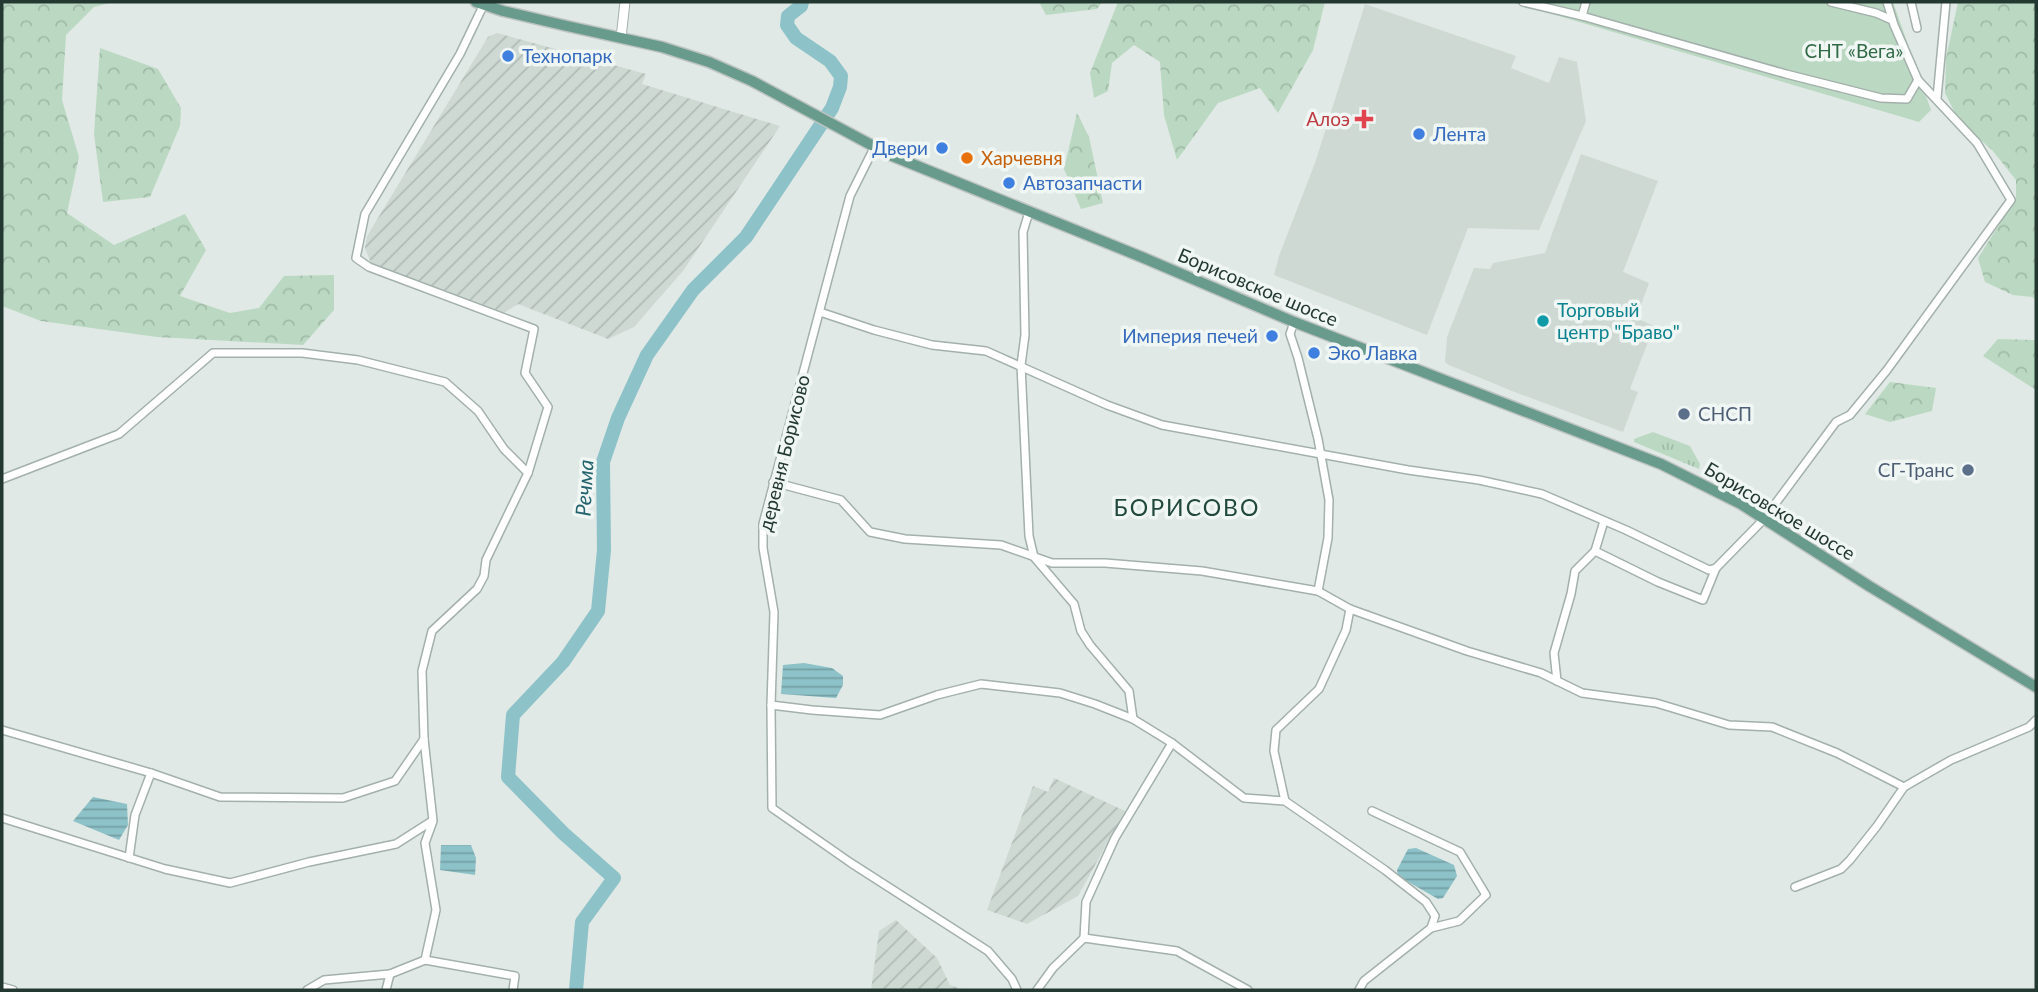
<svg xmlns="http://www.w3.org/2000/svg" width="2038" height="992" font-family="Lato,sans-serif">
<defs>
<pattern id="industrial-furrows" width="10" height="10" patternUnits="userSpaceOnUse" patternTransform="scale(1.75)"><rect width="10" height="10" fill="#ced9d4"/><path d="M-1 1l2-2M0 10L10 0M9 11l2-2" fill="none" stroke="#b1bbb6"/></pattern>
<pattern id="grass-tufts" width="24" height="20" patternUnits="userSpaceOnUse" patternTransform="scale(1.75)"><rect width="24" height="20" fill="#bbd9c2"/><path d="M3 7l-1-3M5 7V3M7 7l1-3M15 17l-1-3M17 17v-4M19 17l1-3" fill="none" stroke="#a0bba7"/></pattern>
<pattern id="forest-crowns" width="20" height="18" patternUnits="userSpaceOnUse" patternTransform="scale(1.75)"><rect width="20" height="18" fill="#bbd9c2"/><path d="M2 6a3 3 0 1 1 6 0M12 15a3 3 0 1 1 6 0" fill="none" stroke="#a0bba7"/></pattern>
<pattern id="water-rules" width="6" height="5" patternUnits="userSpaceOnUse" patternTransform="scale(1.75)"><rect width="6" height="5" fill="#8dc2c9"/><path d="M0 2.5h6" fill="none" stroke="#739fa4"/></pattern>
</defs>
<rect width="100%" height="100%" fill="#e0e9e5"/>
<g fill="#ced9d4">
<path d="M1365,4L1516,56L1511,68L1549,83L1559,57L1577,62L1586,121L1539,230L1468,228L1427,335L1274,275L1279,256L1315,163Z"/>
<path d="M1581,154L1658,181L1623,272L1649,283L1636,318L1654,326L1630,389L1638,392L1623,432L1517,393L1449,365L1445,362L1447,337L1474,268L1490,269L1493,263L1545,253Z"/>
</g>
<g fill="url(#industrial-furrows)">
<path d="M497,33L646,74L642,84L780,126L683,271L634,327L608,339L518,304L502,314L371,263L365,248L367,236L488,37Z"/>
<path d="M1054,778L1125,811L1078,896L1027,924L987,910L1033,786L1048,792Z"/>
<path d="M896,920L937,958L950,985L964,990H871L879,931Z"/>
</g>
<path fill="url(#grass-tufts)" d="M1653,432L1690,446L1700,464L1699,469L1634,442V439Z"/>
<g fill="url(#forest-crowns)">
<path d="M2,2H114L94,7L66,35L62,100L79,157L67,213L114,245L185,214L206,250L180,296L230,313L259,308L284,276L334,275V310L303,345L157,337L41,321L2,306Z"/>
<path d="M1039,2H1102L1097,9L1046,15Z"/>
<path d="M1118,2H1325L1313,50L1278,113L1260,88L1218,103L1177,160L1164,115L1160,62L1134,45L1112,63L1108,91L1094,98L1090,73Z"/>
<path d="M1958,2H2036V300L2032,297L2013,295L1985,282L1978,258L2016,198V180L1992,150L1959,121L1945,93L1946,58Z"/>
<path d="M100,48L158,69L181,108L180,126L150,197L103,202L94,134Z"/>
<path d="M1077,113L1089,137L1103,203L1081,209L1064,169Z"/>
<path d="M1998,339L2036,340V390L1983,356Z"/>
<path d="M1890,382L1936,388L1932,411L1890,422L1865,414Z"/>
</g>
<path fill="#bbd9c2" d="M1511,2H1893L1931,110L1919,122Z"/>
<g fill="url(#water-rules)">
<path d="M804,663L832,668L843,676V685L836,698L781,694L783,665Z"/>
<path d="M93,797L127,804L128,825L119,840L73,821Z"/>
<path d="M441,845H471L476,858L475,875L440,870Z"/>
<path d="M1416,848L1454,865L1457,876L1443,898L1438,899L1398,876L1397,870L1408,849Z"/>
</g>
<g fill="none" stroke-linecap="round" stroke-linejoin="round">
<path stroke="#8dc2c9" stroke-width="14" d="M576,990L582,922L614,878L563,833L508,777L513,715L563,662L598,611L604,550L603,462L618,418L647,355L693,290L746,237L832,108L840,87L841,76L830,61L796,38L787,25L788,16L801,6L802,2"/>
<g stroke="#a3b0ab" stroke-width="10">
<g id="minor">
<path d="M1523,2L1582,16L1786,74L1881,98L1907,99L1918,80"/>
<path d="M1831,2L1876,13L1892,20"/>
<path d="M1911,2L1917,28"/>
<path d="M1582,16L1586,2"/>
<path d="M1937,98L1946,2"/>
<path d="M874,148L850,196L763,524V548L774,612L771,705L772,808L851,863L988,951L1012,979L1017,990"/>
<path d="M1029,212L1023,232L1025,335L1021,365L1029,536L1034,557L1074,604L1081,631L1090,645L1129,691L1133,719"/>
<path d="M820,312L874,330L932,345L986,351L1107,405L1162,425L1408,470L1479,480L1542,494L1626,530L1709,570L1716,568L1764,519L1836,422L1850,415L1887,370L2011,200L1977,143L1918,80L1894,25L1887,2"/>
<path d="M1294,322L1290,334L1298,358L1318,439L1329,500L1328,538L1318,591"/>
<path d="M2,479L119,434L213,353H302L358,360L445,382L478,411L504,449L528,473"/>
<path d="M773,482L841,500L870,532L905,539L1001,545L1052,563H1105L1202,571L1318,591L1350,609L1467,651L1541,673L1582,693L1656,703L1729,725L1772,727L1837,753L1904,787"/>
<path d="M1595,551L1658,582L1703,600L1716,568"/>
<path d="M1557,681L1554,653L1571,594L1575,571L1595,551L1604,521"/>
<path d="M771,705L812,710L880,715L937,695L981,684L1060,693L1095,704L1133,719L1172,743L1244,798L1285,801L1385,870L1426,902L1435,916L1431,928L1364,981L1359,990"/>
<path d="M2,730L151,773L220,797L343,798L395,781L424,739"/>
<path d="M1285,801L1274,751L1276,730L1319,689L1346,630L1350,609"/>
<path d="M1372,811L1460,852L1486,895L1459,921L1431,928"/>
<path d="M2,818L165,869L230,883L309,862L396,844L432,821"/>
<path d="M129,858L135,815L151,773"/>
<path d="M1795,887L1841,869L1850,860L1877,826L1904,787L1951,760L2029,727L2036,720"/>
<path d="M1084,938L1086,902L1115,838L1172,743"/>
<path d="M425,960L436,910L425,843L433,821L424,739L422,671L432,631L477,589L484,576L486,560L528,473L548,407L525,373L534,329L369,267L356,258L365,214L460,54L484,4"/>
<path d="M2,987L13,990"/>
<path d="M307,990L324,980L390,974L425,960L515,976L513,990"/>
<path d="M386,990L390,974"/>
<path d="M1037,990L1053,968L1084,938L1177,951L1248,990"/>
</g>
</g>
<g stroke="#a3b0ab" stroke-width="11">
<path id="tertiary" d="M621,38L625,2"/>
</g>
<g stroke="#bdc3c1" stroke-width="13">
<path id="primary" d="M476,2L503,11L567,26L662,47L709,62L752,81L890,155L1144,258L1294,322L1661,464L1741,504L1869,586L2036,687"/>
</g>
<use href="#minor" stroke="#fff" stroke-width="7"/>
<use href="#tertiary" stroke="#fff" stroke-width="9"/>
<use href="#primary" stroke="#689b8c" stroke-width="10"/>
</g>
<g fill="#3f7fe0" stroke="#f0f6f3" stroke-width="2.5">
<circle cx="508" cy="56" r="7"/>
<circle cx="1419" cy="134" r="7"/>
<circle cx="942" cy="148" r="7"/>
<circle cx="1009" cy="183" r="7"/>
<circle cx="1272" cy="336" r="7"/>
<circle cx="1314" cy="353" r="7"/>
</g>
<path fill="#e0444e" stroke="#f0f6f3" stroke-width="2.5" d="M1360.5 108.5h7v7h7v7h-7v7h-7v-7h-7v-7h7z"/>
<circle fill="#e8710a" stroke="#f0f6f3" stroke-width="2.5" cx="967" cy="158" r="7"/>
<circle fill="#0f9aa8" stroke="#f0f6f3" stroke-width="2.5" cx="1543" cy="321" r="7"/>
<g fill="#5c6f8a" stroke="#f0f6f3" stroke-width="2.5">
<circle cx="1684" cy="414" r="7"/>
<circle cx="1968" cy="470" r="7"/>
</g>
<g text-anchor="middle" stroke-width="7" stroke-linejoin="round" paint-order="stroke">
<g font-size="19" fill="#316a46" stroke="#f0f6f3">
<text x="1854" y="58">СНТ «Вега»</text>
</g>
<g font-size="19" fill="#366cbe" stroke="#f0f6f3" text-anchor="start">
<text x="522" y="63">Технопарк</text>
<text x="1433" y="141">Лента</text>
<text x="928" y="155" text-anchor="end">Двери</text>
<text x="1023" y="190">Автозапчасти</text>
<text x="1258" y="343" text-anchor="end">Империя печей</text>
<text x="1328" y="360">Эко Лавка</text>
</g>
<g font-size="19" fill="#be3a42" stroke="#f0f6f3" text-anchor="end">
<text x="1350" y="126">Алоэ</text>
</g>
<g font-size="19" fill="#c56008" stroke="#f0f6f3" text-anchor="start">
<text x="981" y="165">Харчевня</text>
</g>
<g font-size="19" fill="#223831" stroke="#f0f6f3">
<text transform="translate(1258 287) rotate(23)" y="7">Борисовское шоссе</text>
<text transform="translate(784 453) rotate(-76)" y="7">деревня Борисово</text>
<text transform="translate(1780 511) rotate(31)" y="7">Борисовское шоссе</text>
</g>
<g font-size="19" fill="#0d838f" stroke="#f0f6f3" text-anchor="start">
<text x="1557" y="317">Торговый<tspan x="1557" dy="22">центр "Браво"</tspan></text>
</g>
<g font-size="19" fill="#4e5e75" stroke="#f0f6f3" text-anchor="start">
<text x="1698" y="421">СНСП</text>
<text x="1954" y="477" text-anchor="end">СГ-Транс</text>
</g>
<g font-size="21" font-style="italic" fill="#23636d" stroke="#f0f6f3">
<text transform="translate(585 488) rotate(-87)" y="7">Речма</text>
</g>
<g font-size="23" letter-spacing="2" fill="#20483d" stroke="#f0f6f3">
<text x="1187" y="516">БОРИСОВО</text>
</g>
</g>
<rect width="2038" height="992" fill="none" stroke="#223831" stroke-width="7"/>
</svg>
